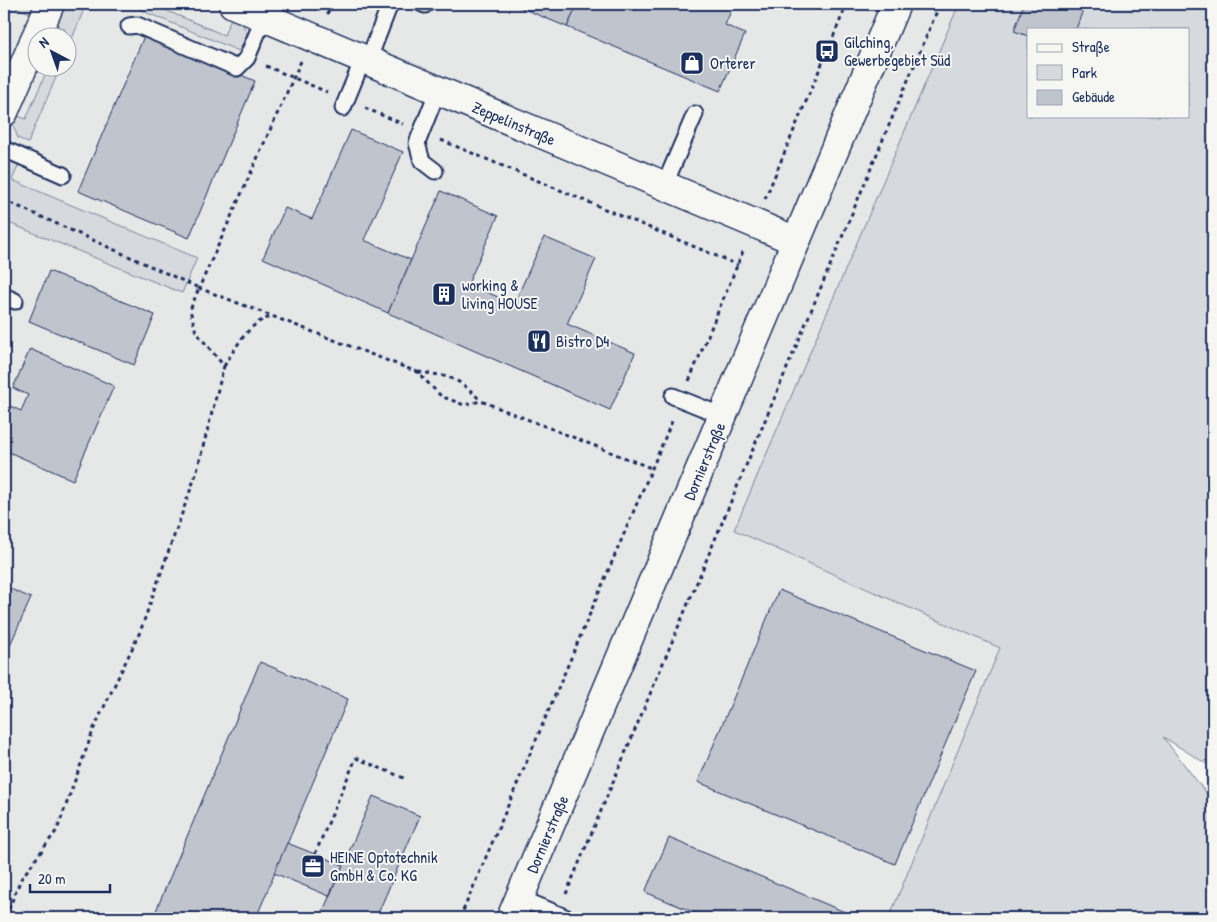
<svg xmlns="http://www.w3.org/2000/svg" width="1217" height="922" font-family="'Patrick Hand',sans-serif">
<rect width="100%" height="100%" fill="#f6f6f2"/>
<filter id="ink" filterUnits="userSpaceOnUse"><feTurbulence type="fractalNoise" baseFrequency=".02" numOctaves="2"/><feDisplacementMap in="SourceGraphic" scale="10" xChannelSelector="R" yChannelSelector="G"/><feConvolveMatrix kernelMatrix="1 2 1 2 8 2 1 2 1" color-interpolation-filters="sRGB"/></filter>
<g filter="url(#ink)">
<path fill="#e6e7e7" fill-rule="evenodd" d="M4,4H959L735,530L1000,648L889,918H4ZM38,38H68V68H38Z"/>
<g fill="#d6d9dd" stroke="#78849e" fill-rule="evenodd">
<path d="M4,4H34L30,13L12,6L4,24Z"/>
<path d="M65,4H86L68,49V38L61,37L65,29L56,25Z"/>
<path d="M126,4H159L158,7L224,35L232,16L241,20L247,34L239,51Z"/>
<path d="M959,4H1213V768L1163,737L1213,802V918H889L1000,648L734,530ZM1028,29H1188V116H1028Z"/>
<path d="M48,68H60L28,143L18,138L13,125L18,116L26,119Z"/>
<path d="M10,159L20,162L12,180L197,258L182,293L4,221V197L6,192L4,190V161Z"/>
</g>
<g fill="#c0c4cd" stroke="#1b2f5e">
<path d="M512,4H578L567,27Z"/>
<path d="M578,4H734L725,25L745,34L720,91L567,27Z"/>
<path d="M1024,4H1085L1076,29H1028V36L1014,31Z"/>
<path d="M145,34L255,81L189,238L78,191Z"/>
<path d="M351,130L403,152L364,240L411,260L388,313L263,258L285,208L312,219Z"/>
<path d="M441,191L498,216L468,284L514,304L544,237L596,259L567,324L635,353L610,410L388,313Z"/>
<path d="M49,271L155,315L134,365L29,321Z"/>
<path d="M30,349L114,386L73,480L4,450V409L6,404L21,411L28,395L13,388Z"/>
<path d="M4,586L31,598L6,654L4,652Z"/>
<path d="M779,590L976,671L895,864L698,782Z"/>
<path d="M260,662L348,699L256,918H153Z"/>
<path d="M373,796L420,816L376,918H320Z"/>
<path d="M669,838L859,918H708L645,892Z"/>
<path d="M287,843L343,865L329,896L274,873Z"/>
</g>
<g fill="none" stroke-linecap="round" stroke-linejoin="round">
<g stroke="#1b2f5e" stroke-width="19">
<g id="lane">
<path d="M422,4L425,5"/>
<path d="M129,26L137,25L237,68L247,58L264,17"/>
<path d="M368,61L390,4"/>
<path d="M343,108L363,59"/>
<path d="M4,149L63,175"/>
<path d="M435,171L422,161L417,143L438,90"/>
<path d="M664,186L695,114"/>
<path d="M4,296L15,301"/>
<path d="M673,396L723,416"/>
<path d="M520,898L567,918"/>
</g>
</g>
<g stroke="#1b2f5e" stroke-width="31">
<g id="street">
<path d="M233,4L796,241"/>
<path d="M4,112L50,4"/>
<path d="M511,918L896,4"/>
</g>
</g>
<g stroke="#1b2f5e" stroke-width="3" stroke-dasharray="4 4" stroke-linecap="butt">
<path d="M327,14L333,4"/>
<path d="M301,61L199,288L417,372L441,396L464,405L481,401L651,468"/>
<path d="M266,66L327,92"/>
<path d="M365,108L403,124"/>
<path d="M441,140L738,265"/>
<path d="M765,199L847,4"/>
<path d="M4,200L199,288L190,310L196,332L224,366L196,474L140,632L94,728L57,830L21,879L5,918"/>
<path d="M224,366C236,348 250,319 273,317"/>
<path d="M418,372C450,376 458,377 481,401"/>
<path d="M689,381L744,249"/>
<path d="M315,854L356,758L404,778"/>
<path d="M566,894L940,4"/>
<path d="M460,918L673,419"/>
</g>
<use href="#lane" stroke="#f6f6f2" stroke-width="15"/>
<use href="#street" stroke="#f6f6f2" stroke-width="28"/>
</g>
</g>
<defs>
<g id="bus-square" transform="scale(1.25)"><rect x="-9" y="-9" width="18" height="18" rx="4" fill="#1b2f5e" stroke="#f6f6f2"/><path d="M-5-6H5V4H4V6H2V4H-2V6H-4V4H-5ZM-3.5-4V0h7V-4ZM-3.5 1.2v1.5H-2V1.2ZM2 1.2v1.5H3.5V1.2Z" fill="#fff"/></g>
<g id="shop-square" transform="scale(1.25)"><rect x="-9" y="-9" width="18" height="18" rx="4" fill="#1b2f5e" stroke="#f6f6f2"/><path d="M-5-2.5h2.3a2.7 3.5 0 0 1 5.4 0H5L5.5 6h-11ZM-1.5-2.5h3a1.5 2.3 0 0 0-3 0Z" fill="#fff"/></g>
<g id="building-square" transform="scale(1.25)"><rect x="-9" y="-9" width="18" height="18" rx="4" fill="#1b2f5e" stroke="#f6f6f2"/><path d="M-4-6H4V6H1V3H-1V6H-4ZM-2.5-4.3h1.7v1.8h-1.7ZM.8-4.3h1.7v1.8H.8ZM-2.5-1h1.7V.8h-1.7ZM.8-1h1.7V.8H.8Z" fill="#fff"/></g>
<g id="restaurant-square" transform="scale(1.25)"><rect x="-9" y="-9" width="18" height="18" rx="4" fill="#1b2f5e" stroke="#f6f6f2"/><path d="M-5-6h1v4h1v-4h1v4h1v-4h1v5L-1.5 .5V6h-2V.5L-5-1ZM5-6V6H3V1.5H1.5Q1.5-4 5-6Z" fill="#fff"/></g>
<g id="office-square" transform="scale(1.25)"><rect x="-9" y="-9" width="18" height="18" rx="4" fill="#1b2f5e" stroke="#f6f6f2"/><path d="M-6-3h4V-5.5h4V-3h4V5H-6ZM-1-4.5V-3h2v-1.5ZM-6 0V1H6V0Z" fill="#fff"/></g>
</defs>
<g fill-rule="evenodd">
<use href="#bus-square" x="827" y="51"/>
<use href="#shop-square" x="692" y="63"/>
<use href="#building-square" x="444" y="294"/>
<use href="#restaurant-square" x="539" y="341"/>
<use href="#office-square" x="313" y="866"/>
</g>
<g text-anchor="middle" stroke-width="4" stroke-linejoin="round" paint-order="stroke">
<g font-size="16" fill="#1b2f5e" stroke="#f6f6f2" text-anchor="start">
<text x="844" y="48">Gilching,<tspan x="844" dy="18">Gewerbegebiet Süd</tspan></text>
<text x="710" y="69">Orterer</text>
<text x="462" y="291">working &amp;<tspan x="462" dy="18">living HOUSE</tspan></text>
<text x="556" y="347">Bistro D4</text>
<text x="330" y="863">HEINE Optotechnik<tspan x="330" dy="18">GmbH &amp; Co. KG</tspan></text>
</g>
<g font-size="16" fill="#1b2f5e" stroke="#f6f6f2">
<text transform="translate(514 123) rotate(23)" y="6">Zeppelinstraße</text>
<text transform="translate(704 461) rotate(-67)" y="6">Dornierstraße</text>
<text transform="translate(547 834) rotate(-67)" y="6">Dornierstraße</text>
</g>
</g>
<rect width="1217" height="922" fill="none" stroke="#f6f6f2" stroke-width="20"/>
<rect x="10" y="10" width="1197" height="902" fill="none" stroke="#1b2f5e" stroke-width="2" filter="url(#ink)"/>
<rect x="1027" y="28" width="162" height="90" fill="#f6f6f2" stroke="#9ea6b7"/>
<rect x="1037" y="44" width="25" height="8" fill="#f6f6f2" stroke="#9ea6b7"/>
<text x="1072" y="52" font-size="15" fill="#1b2f5e">Straße</text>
<rect x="1037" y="65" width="25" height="15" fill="#d6d9dd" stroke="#9ea6b7"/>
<text x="1072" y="78" font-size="15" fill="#1b2f5e">Park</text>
<rect x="1037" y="90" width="25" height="15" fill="#c0c4cd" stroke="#9ea6b7"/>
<text x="1072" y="102" font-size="15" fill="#1b2f5e">Gebäude</text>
<g transform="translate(52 52) rotate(319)"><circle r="24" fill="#f6f6f2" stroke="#9ea6b7"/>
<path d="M0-4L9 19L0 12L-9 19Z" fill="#1b2f5e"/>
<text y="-8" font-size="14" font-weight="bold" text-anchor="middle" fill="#1b2f5e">N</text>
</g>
<path d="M30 884v8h80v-8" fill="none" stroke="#1b2f5e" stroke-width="2.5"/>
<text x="38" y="884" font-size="15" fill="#1b2f5e" stroke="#f6f6f2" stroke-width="4" paint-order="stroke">20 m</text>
</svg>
